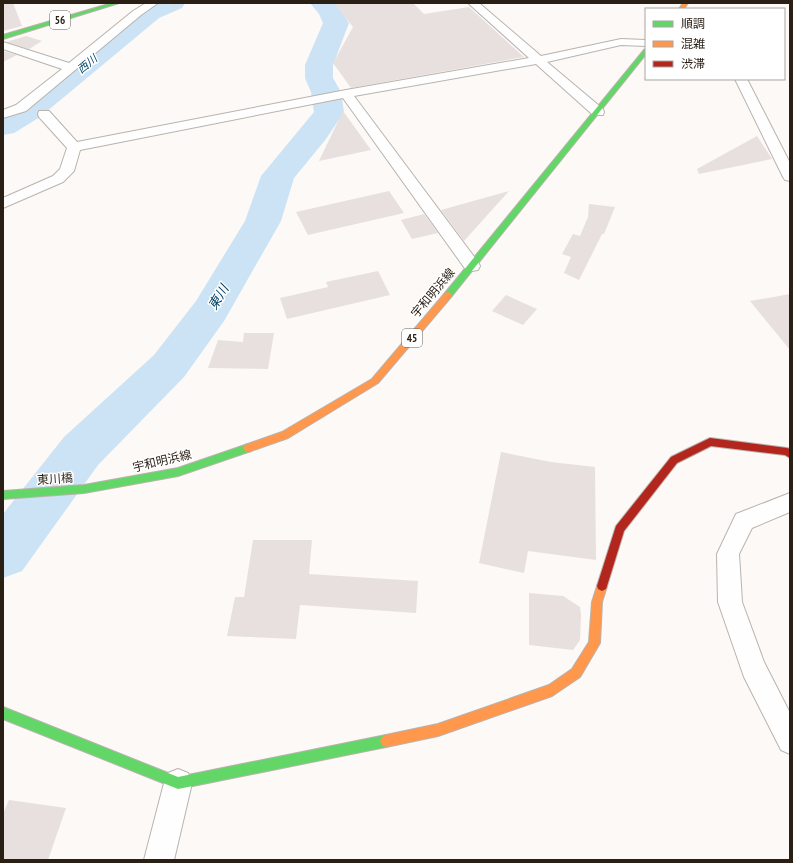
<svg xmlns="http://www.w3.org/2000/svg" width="793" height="863" font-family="'PT Sans Narrow','Noto Sans JP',sans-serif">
<rect width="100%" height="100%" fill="#fcf9f7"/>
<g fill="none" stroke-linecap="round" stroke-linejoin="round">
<g fill="#cbe3f4" fill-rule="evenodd">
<path d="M152,3H185L182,8L159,18L40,117L14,133L3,135V113L18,105L141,8Z"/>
<path d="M310,3H336L349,23L333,65V78L341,92L344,112L326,139L294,178L281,221L224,321L184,377L98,465L22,571L3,578V514L64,437L154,355L196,301L245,221L261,176L314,112L311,92L305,78V65L323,23L319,14Z"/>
</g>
</g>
<g fill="#e8e0de">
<path d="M3,3H13L22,26L3,31Z"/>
<path d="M334,3H413L424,14L469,7L524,57L351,88L333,63L353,27Z"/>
<path d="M26,36L42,41L29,49L6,42Z"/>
<path d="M3,51L17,55L3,62Z"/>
<path d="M343,111L371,150L319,161Z"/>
<path d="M757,136L772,159L699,174L697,169Z"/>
<path d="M389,191L404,213L308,235L296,212Z"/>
<path d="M509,191L464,241L441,210Z"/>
<path d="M589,204L615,207L604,234H602L579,280L564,273L571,257L562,254L573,234L580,236L588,217Z"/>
<path d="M424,214L438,233L412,239L401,220Z"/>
<path d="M378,271L390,295L287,319L280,298L328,287L326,282Z"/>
<path d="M790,294V350L750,301Z"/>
<path d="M506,295L537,309L523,325L492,311Z"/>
<path d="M244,333H274L268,369L208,368L218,340L243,342Z"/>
<path d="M501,452L551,462L595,467L596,560L528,551L524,573L479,563Z"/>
<path d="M253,540H312L309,574L418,581L416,613L300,605L296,639L227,636L235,597H244Z"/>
<path d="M529,593L563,596L580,607L581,615L580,640L573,650L529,645Z"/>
<path d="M9,800L66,808L48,860H3V814Z"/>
</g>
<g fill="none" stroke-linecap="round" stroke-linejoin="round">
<g stroke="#b9b3ad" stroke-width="2">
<g id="street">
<path d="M146,3H158L141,15L26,111L3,118V110L16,105L62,69L3,49V42L69,63L133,11Z"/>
<path d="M468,3H479L541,56L621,39L646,40V46L621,45L547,62L603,109L604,112L603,115H593L536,64L354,96L478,262L480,266L478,270L472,271L466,270L343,98L80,150L74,171L63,182L3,208V198L53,176L60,169L67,148L39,117L38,114L39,111H49L77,142L346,90L529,58Z"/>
<path d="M735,79H747L790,163V181L785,180L783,177Z"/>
<path d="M790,493V512L752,528L739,554L742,602L764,662L790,713V754L781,750L744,677L718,602L717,554L736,514Z"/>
<path d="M178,769L188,773L192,783L174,860H144L164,783L168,773Z"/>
</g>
</g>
<g stroke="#b9b3ad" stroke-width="2">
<g id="fast">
<path d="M112,3H119L3,39V35Z"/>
<path d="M646,49V54L451,297H445V293L644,50Z"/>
<path d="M248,444L251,445L253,448L251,451L178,476L84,493L3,499V491L84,485L178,468Z"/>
<path d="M3,707L178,777L386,735L390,737L392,741L390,745L386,747L178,789L3,719Z"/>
</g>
</g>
<g stroke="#b9b3ad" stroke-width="2">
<g id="slow">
<path d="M683,3H688L684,9H679Z"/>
<path d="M448,292L451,293V297L378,383L288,438L248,452L245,451L243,448L245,445L282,432L372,379L445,293Z"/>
<path d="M602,581L606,583L607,586L602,602L600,643L580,677L552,696L438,736L386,747L382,745L380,741L382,737L386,735L438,724L549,685L572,669L589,642L592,602L598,583Z"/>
</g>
</g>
<g stroke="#b9b3ad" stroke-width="2">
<path id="jam" d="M710,438L787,448L790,449V458L785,455L711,446L677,463L624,531L607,586L606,589L602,591L598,589L597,586L616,526L671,457Z"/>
</g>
<path stroke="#dbdad8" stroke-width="1.5" stroke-dasharray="2 1" stroke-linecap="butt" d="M171,7L179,3"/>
<use href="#street" fill="#fffefe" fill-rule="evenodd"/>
<use href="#fast" fill="#63d668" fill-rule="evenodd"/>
<use href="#slow" fill="#ff974d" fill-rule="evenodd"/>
<use href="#jam" fill="#b3261e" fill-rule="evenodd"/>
</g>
<g text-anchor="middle" stroke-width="3" stroke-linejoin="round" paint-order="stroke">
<g fill="#fff" stroke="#69625b" stroke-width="1">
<rect x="50" y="11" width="20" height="18" rx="3"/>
<rect x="402" y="329" width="20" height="18" rx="3"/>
</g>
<g font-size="11" font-weight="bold" fill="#291f15">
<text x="60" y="24">56</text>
<text x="412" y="342">45</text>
</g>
<g font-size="11" font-style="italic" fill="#054667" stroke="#fff">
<text transform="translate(87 64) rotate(-39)" y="4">西川</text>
</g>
<g font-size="12" fill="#291f15" stroke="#fff">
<text transform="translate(433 293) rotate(-50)" y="4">宇和明浜線</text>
<text transform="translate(162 461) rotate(-13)" y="4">宇和明浜線</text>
<text transform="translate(55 479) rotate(-4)" y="4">東川橋</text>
</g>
<g font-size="13" font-style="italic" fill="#054667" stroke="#fff">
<text transform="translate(218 297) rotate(-59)" y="5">東川</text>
</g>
</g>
<rect width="793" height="863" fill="none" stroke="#291f15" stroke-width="8"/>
<rect x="645" y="8" width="140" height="72" fill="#ffffff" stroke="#a9a5a1"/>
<rect x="653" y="21" width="20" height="6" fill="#63d668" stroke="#a9a5a1"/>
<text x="681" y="28" font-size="12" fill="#291f15">順調</text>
<rect x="653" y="41" width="20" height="6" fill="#ff974d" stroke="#a9a5a1"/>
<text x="681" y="48" font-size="12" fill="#291f15">混雑</text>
<rect x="653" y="61" width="20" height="6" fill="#b3261e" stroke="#a9a5a1"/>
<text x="681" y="68" font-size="12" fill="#291f15">渋滞</text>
</svg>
